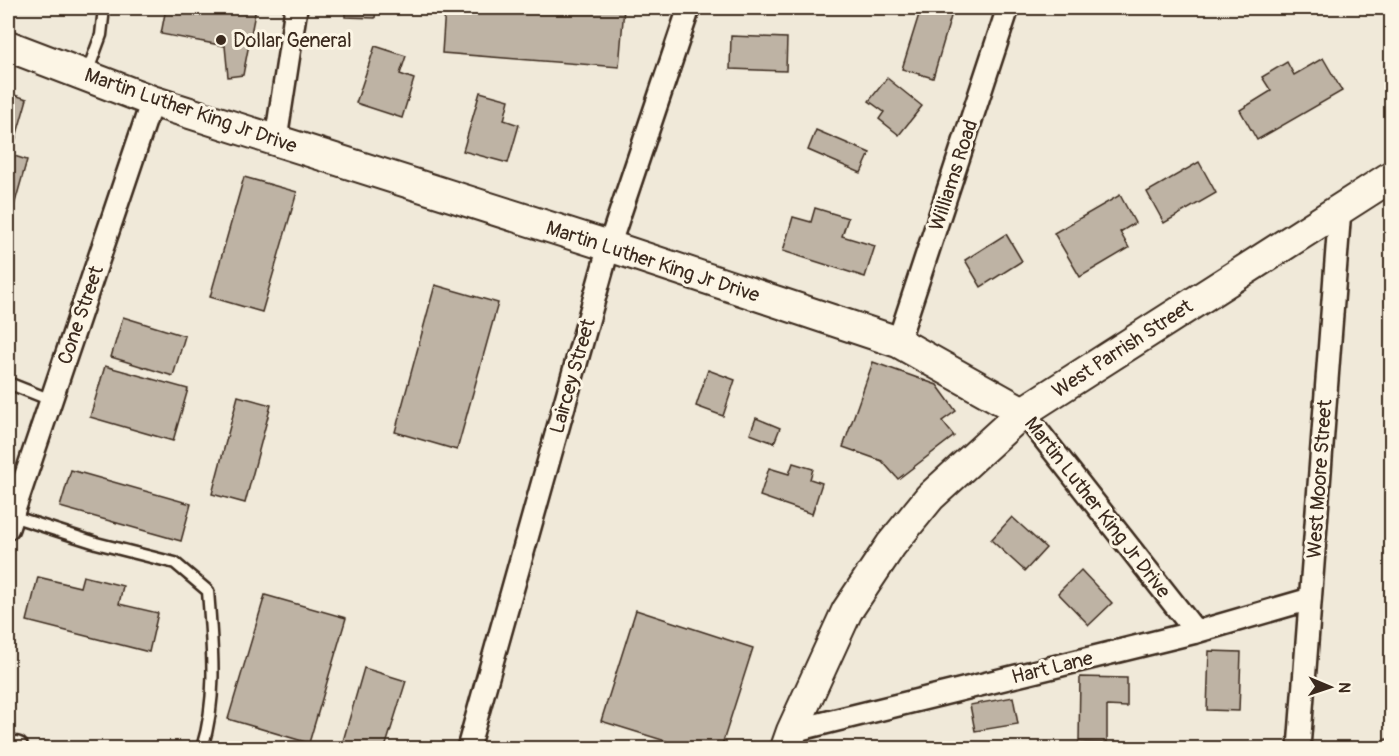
<svg xmlns="http://www.w3.org/2000/svg" width="1399" height="756" font-family="Pangolin,sans-serif">
<rect width="100%" height="100%" fill="#f0e9d9"/>
<filter id="ink" filterUnits="userSpaceOnUse"><feTurbulence type="fractalNoise" baseFrequency=".0167" numOctaves="2"/><feDisplacementMap in="SourceGraphic" scale="12" xChannelSelector="R" yChannelSelector="G"/><feConvolveMatrix kernelMatrix="1 2 1 2 8 2 1 2 1" color-interpolation-filters="sRGB"/></filter>
<g filter="url(#ink)">
<g fill="#beb3a4" stroke="#3b2a1e" stroke-width="1.5">
<path d="M166,8H256L243,75L228,77L225,46L161,34Z"/>
<path d="M345,8H376L375,18L345,17Z"/>
<path d="M445,8H624L619,67L442,53Z"/>
<path d="M921,8H933L952,13L933,78L902,69Z"/>
<path d="M731,36L787,38L786,71L730,69Z"/>
<path d="M375,46L406,56L400,74L414,79L402,118L356,103Z"/>
<path d="M1323,58L1342,91L1257,140L1240,110L1271,91L1262,77L1287,62L1294,75Z"/>
<path d="M887,78L922,106L899,135L879,119L884,112L869,101Z"/>
<path d="M480,92L509,100L504,120L519,125L508,163L463,151Z"/>
<path d="M8,93L27,99L11,155L27,160L14,206L8,204Z"/>
<path d="M816,130L870,153L861,173L808,150Z"/>
<path d="M1199,162L1216,193L1164,223L1147,192Z"/>
<path d="M244,177L297,192L262,312L210,297Z"/>
<path d="M1120,195L1135,223L1120,232L1129,248L1080,277L1054,233Z"/>
<path d="M815,208L848,218L842,236L875,246L865,277L783,251L793,217L811,222Z"/>
<path d="M1006,234L1022,261L981,287L965,260Z"/>
<path d="M435,285L498,303L457,450L395,432Z"/>
<path d="M123,317L185,336L173,376L111,357Z"/>
<path d="M873,362L937,385L956,411L942,421L954,436L898,479L882,461L843,447Z"/>
<path d="M105,366L188,389L173,441L90,417Z"/>
<path d="M708,370L735,380L723,416L696,406Z"/>
<path d="M238,396L271,405L245,503L212,494Z"/>
<path d="M756,418L780,428L774,443L750,434Z"/>
<path d="M793,463L813,469L810,479L822,483L812,514L760,496L769,468L789,474Z"/>
<path d="M71,470L191,504L181,541L60,507Z"/>
<path d="M1012,517L1046,548L1025,571L991,540Z"/>
<path d="M1081,570L1112,603L1089,625L1058,593Z"/>
<path d="M83,576L123,586L119,604L158,613L149,652L27,621L38,577L80,587Z"/>
<path d="M265,595L346,618L309,743L228,719Z"/>
<path d="M636,610L753,648L721,748H688L601,721Z"/>
<path d="M1209,651L1241,652L1239,711L1207,710Z"/>
<path d="M364,668L406,681L385,748H341Z"/>
<path d="M1080,677L1127,678V707L1107,706V743L1079,742Z"/>
<path d="M1013,697L1018,724L975,731L970,705Z"/>
<path d="M1385,739L1392,740V748H1384Z"/>
</g>
<g fill="none" stroke-linecap="round" stroke-linejoin="round">
<g stroke="#3b2a1e" stroke-width="15">
<g id="lane">
<path d="M87,73L101,35L104,8"/>
<path d="M8,383L51,400"/>
<path d="M12,516L96,543L175,563L208,591C212,644 218,697 202,748"/>
</g>
</g>
<g stroke="#3b2a1e" stroke-width="26">
<g id="street">
<path d="M276,139L296,8"/>
<path d="M898,342L1008,8"/>
<path d="M1023,412L1196,632"/>
<path d="M8,528L152,101"/>
<path d="M792,731L1196,632L1310,599"/>
<path d="M8,746L17,748"/>
<path d="M468,748L609,246L689,8"/>
<path d="M1299,748L1340,209"/>
</g>
</g>
<g stroke="#3b2a1e" stroke-width="34">
<g id="secondary">
<path d="M8,46L152,101L609,246L898,342L1023,412"/>
<path d="M786,748L792,731L847,611L891,545L930,497L1023,412L1392,176"/>
</g>
</g>
<use href="#lane" stroke="#fcf5e5" stroke-width="10"/>
<use href="#street" stroke="#fcf5e5" stroke-width="21"/>
<use href="#secondary" stroke="#fcf5e5" stroke-width="30"/>
</g>
</g>
<circle fill="#3b2a1e" stroke="#fcf5e5" stroke-width="2" cx="221" cy="40" r="6"/>
<g text-anchor="middle" stroke-width="6" stroke-linejoin="round" paint-order="stroke">
<g font-size="20" fill="#3b2a1e" stroke="#fcf5e5" text-anchor="start">
<text x="233" y="47">Dollar General</text>
</g>
<g font-size="20" fill="#3b2a1e" stroke="#fcf5e5">
<text transform="translate(191 110) rotate(19)" y="7">Martin Luther King Jr Drive</text>
<text transform="translate(953 175) rotate(-72)" y="7">Williams Road</text>
<text transform="translate(653 261) rotate(18)" y="7">Martin Luther King Jr Drive</text>
<text transform="translate(80 315) rotate(-71)" y="7">Cone Street</text>
<text transform="translate(1122 348) rotate(-33)" y="7">West Parrish Street</text>
<text transform="translate(572 376) rotate(-74)" y="7">Laircey Street</text>
<text transform="translate(1319 479) rotate(-86)" y="7">West Moore Street</text>
<text transform="translate(1098 507) rotate(52)" y="7">Martin Luther King Jr Drive</text>
<text transform="translate(1052 667) rotate(-14)" y="7">Hart Lane</text>
</g>
</g>
<rect width="1399" height="756" fill="none" stroke="#fcf5e5" stroke-width="30"/>
<rect x="15" y="15" width="1369" height="726" fill="none" stroke="#3b2a1e" stroke-width="2" filter="url(#ink)"/>
<g transform="translate(1330 687) rotate(92)" stroke="#fcf5e5" stroke-width="4.5" paint-order="stroke">
<path d="M0-4.5L10 22L0 15L-10 22Z" fill="#3b2a1e"/>
<text y="-9" font-size="16" font-weight="bold" text-anchor="middle" fill="#3b2a1e">N</text>
</g>
</svg>
